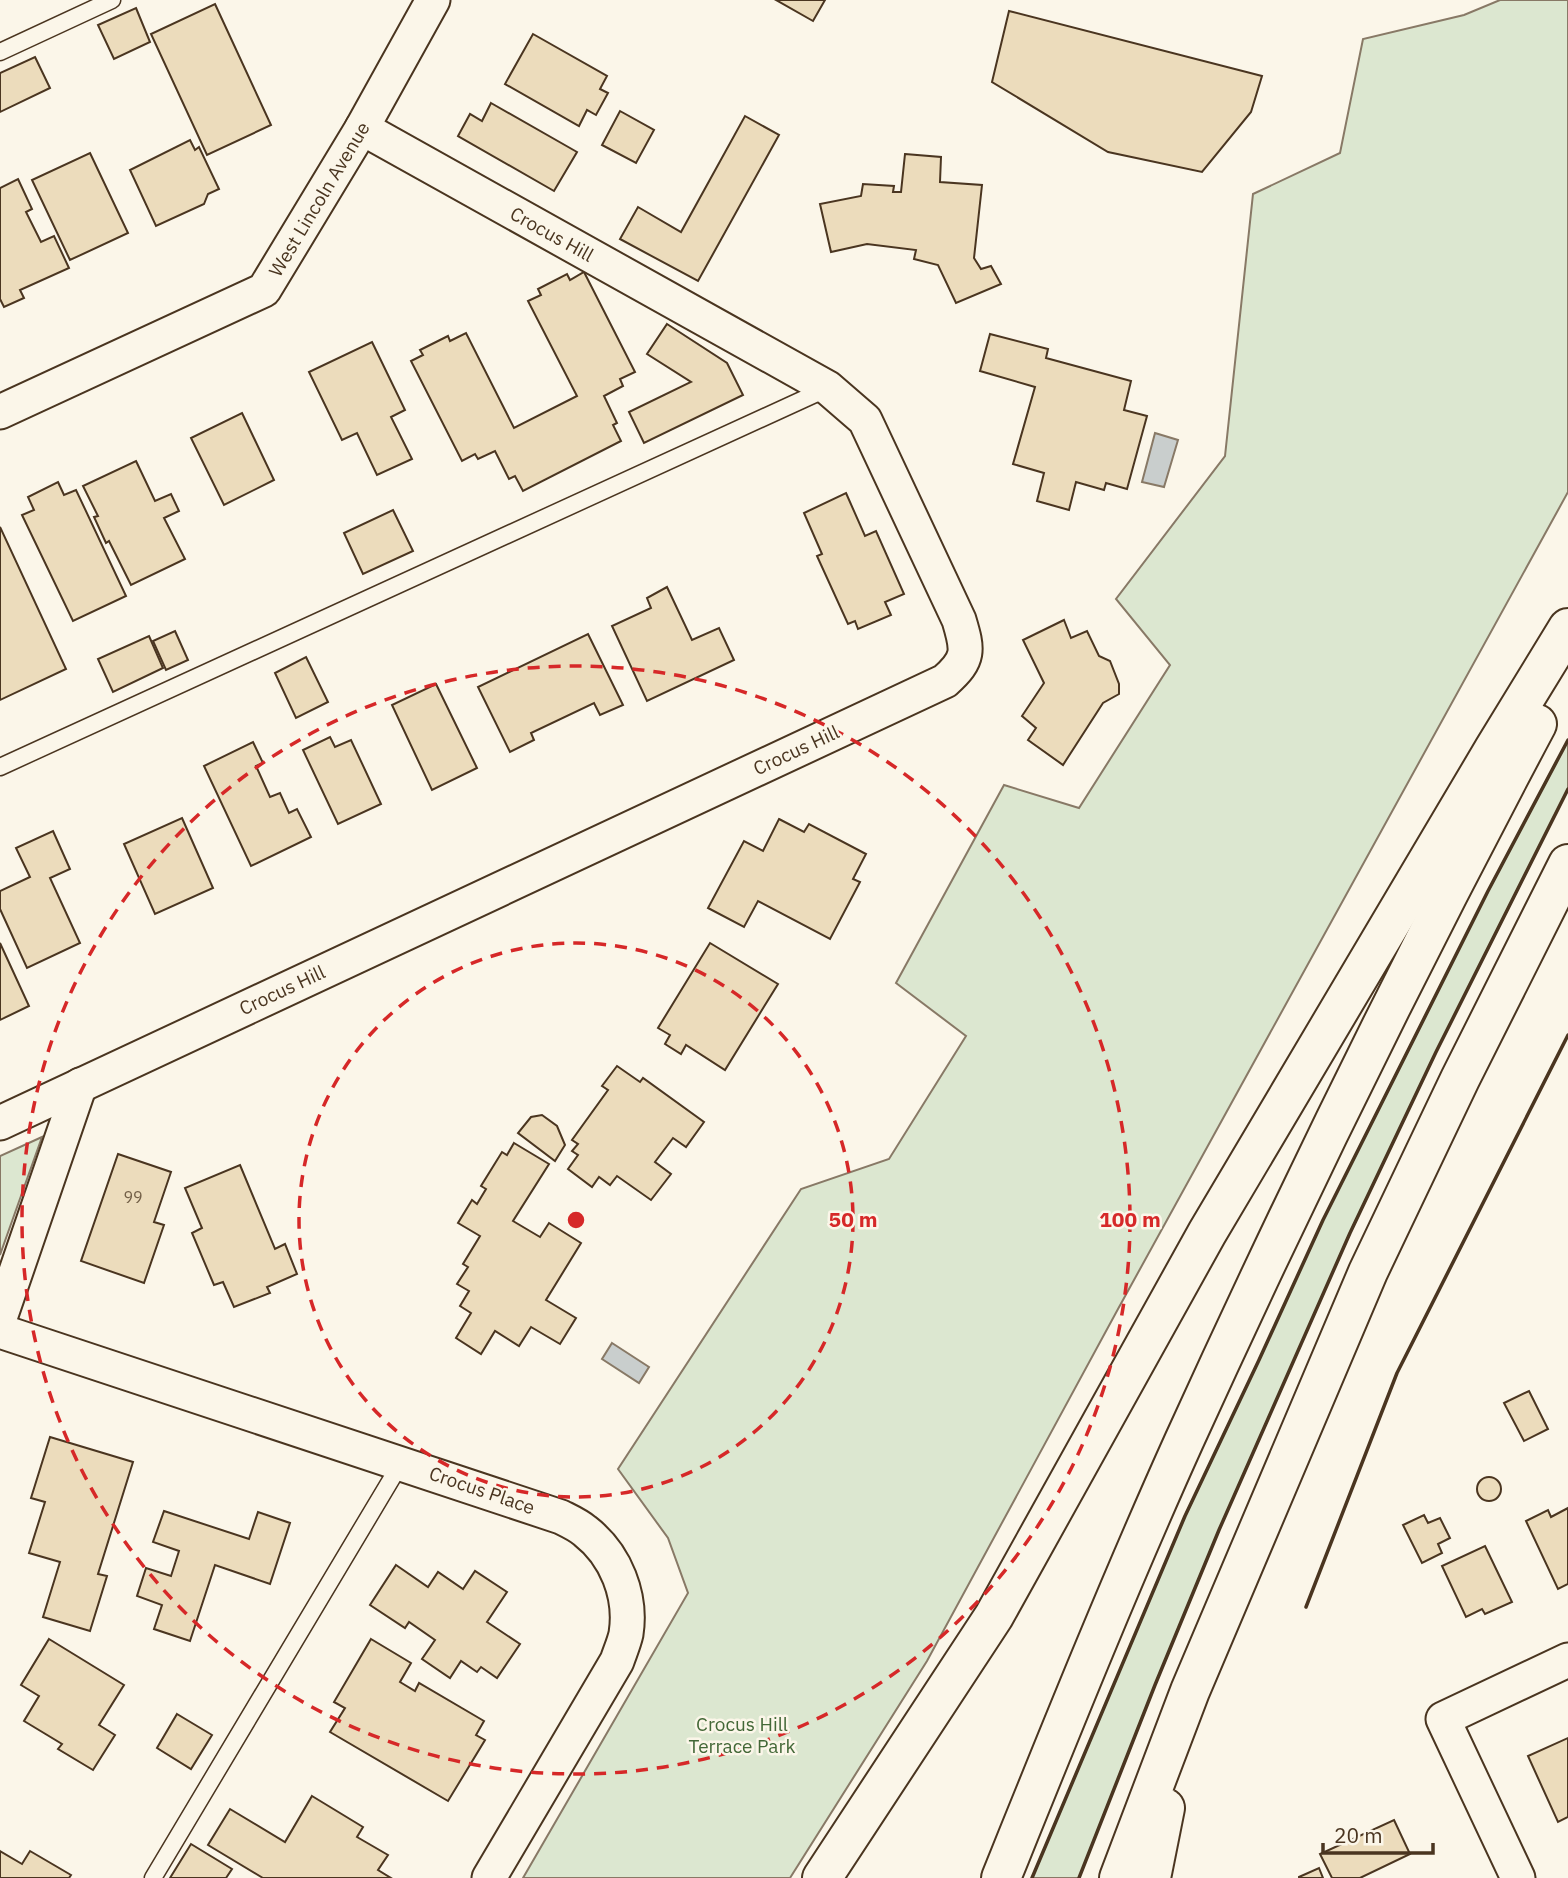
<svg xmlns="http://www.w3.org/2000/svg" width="1568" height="1878" font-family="'IBM Plex Sans',sans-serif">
<rect width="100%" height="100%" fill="#fbf6e9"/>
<g fill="#dce7d0" stroke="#887966" stroke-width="2">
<path d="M1500,0H1568V492L1118,1309L927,1661L790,1878H523L688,1593L668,1538L618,1469L801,1189L889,1159L966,1036L896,983L1004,785L1079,808L1170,665L1116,599L1225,456L1253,194L1340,153L1363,39L1464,15Z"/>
<path d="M1568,740V789L1436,1052L1350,1233L1219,1530L1155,1685L1079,1878H1032L1185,1516L1259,1360L1323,1220L1488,891Z"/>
<path d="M42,1137L0,1255V1156Z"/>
</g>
<g fill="#c9cecd" stroke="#887966" stroke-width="2">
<path d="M1155,433L1178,440L1164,487L1142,482Z"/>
<path d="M612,1343L649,1367L639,1383L602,1359Z"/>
</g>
<g fill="#ecdcbc" stroke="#4a3520" stroke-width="2">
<path d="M776,0H825L813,21Z"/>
<path d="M215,4L271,125L207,155L151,34Z"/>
<path d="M136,8L150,42L114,59L98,25Z"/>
<path d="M1009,11L1262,76L1251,112L1202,172L1108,152L992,82Z"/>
<path d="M533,34L607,76L600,89L608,93L596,115L587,110L579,126L505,84Z"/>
<path d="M35,57L50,88L0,112V73Z"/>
<path d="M491,103L577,152L554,191L458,136L470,114L482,121Z"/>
<path d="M620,111L654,130L636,163L602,145Z"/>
<path d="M745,116L779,135L698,281L620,239L638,207L681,232Z"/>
<path d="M190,140L195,150L199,147L219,189L208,194L204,204L156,226L130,170Z"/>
<path d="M90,153L128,233L70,260L32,180Z"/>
<path d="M905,154L941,157L940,182L982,185L974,258L981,269L991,266L1001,284L956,303L938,265L914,259L916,250L867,244L831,252L820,204L861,196L863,184L894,186L893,192H901Z"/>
<path d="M18,179L32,209L26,212L41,242L54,236L69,268L20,290L24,298L4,307L0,299V188Z"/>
<path d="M584,272L635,372L620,379L623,386L604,396L617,423L613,425L621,441L523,491L515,476L509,479L495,451L478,459L475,454L462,461L411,361L423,355L420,350L448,336L450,341L466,333L514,428L577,396L528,301L541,295L538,289L567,274L570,280Z"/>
<path d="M667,324L727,363L743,395L644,443L629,412L691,382L647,354Z"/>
<path d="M990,334L1048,349L1046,358L1131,381L1124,410L1147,416L1127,489L1106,483L1104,490L1076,482L1069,510L1037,501L1044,473L1013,464L1035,387L980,371Z"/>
<path d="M372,342L405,410L391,417L412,459L377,475L357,433L342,440L309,372Z"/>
<path d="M242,413L274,480L224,505L191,438Z"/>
<path d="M136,461L155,501L171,494L179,511L164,518L185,559L131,585L109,541L106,543L94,517L98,516L83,486Z"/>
<path d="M58,482L64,495L76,490L126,596L73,621L22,515L34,510L28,497Z"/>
<path d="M846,493L865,536L876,531L904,594L885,602L891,615L858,629L855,621L848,624L817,556L822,554L804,513Z"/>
<path d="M393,510L413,551L363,574L344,533Z"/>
<path d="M0,527L66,669L0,700Z"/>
<path d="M667,587L692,640L719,628L734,660L647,701L612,626L651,608L647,598Z"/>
<path d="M1064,620L1071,638L1087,631L1099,656L1110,661L1119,684V694L1103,703L1063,765L1028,740L1036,728L1022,716L1044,683L1023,640Z"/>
<path d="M175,631L188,660L166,670L153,641Z"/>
<path d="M588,634L623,705L600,715L594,703L531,733L534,740L510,752L478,687Z"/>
<path d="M149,636L163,668L113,692L98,659Z"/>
<path d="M306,657L328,702L296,718L275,673Z"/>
<path d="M436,684L477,768L432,790L392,705Z"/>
<path d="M330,737L335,747L351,740L381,804L338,824L303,750Z"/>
<path d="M253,742L263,763L256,766L270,797L280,793L289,813L297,809L311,837L251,866L204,766Z"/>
<path d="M182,818L213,888L155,914L124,844Z"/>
<path d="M779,819L804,832L809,824L866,854L853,879L860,882L830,939L758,901L744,927L708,908L744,841L763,851Z"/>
<path d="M53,831L70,869L50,878L80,943L27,968L0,909V891L30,877L16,848Z"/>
<path d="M0,943L29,1006L0,1020Z"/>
<path d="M710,943L778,984L725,1070L686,1045L681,1054L665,1044L670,1035L658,1028Z"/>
<path d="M617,1066L640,1082L643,1078L704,1122L686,1147L673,1138L655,1162L671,1174L651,1200L617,1176L610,1185L599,1177L592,1187L568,1169L578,1155L572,1151L578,1144L572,1140L608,1090L602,1086Z"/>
<path d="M542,1115L557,1126L565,1145L555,1161L518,1133L531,1117Z"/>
<path d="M514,1143L549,1164L513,1221L540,1237L549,1223L581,1243L546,1300L576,1318L560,1344L531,1327L519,1346L495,1331L481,1354L456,1338L471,1313L460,1306L469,1291L457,1284L468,1267L463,1264L480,1236L458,1223L472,1200L477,1204L486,1189L481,1186L502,1152L507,1155Z"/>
<path d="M118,1154L171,1172L154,1222L164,1225L144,1283L81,1261Z"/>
<path d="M240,1165L275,1249L285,1244L297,1274L267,1287L270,1293L234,1307L223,1282L214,1285L192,1233L202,1228L185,1188Z"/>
<path d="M1529,1391L1548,1429L1524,1441L1504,1403Z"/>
<path d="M50,1437L133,1462L98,1574L107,1576L90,1631L43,1617L60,1562L29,1553L45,1502L31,1498Z"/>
<circle cx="1489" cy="1489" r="12"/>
<path d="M1568,1508V1584L1558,1589L1526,1521L1548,1510L1551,1517Z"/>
<path d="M164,1511L249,1539L258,1512L290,1523L270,1584L215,1565L190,1641L154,1629L162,1605L137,1596L146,1568L171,1576L179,1551L153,1542Z"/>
<path d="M1424,1515L1428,1523L1440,1518L1450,1538L1438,1544L1442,1553L1422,1563L1403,1525Z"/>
<path d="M1485,1546L1512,1602L1485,1614L1482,1609L1466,1617L1442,1566Z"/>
<path d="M396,1565L428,1587L438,1572L463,1589L475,1571L507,1592L487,1622L520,1644L497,1678L481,1667L477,1672L461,1661L450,1678L422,1659L435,1640L409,1622L405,1628L370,1605Z"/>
<path d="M49,1639L124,1685L99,1725L115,1735L93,1770L58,1749L62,1744L24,1721L39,1696L21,1685Z"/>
<path d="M371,1639L411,1663L400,1682L415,1691L419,1683L484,1721L476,1735L485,1740L448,1801L330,1732L345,1708L334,1702Z"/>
<path d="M177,1714L212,1735L191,1769L157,1748Z"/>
<path d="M1568,1738V1817L1558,1822L1528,1756Z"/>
<path d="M312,1796L363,1827L357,1837L388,1855L378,1870L391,1878H263L208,1845L230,1809L285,1842Z"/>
<path d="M1394,1820L1410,1854L1360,1878H1332L1320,1854Z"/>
<path d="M191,1844L232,1869L226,1878H170Z"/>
<path d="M0,1851L22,1864L30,1851L71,1875L69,1878H0Z"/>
<path d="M1319,1868L1323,1878H1299V1877Z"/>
</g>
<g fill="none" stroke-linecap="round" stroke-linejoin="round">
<g stroke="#4a3520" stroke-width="19">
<g id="service">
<path d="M0,52L112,0"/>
<path d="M0,767L828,388"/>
<path d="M153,1878L401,1463"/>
</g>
</g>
<g stroke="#4a3520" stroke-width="37">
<g id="minor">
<path d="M0,412L264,290L362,128L433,0"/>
<path d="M0,1123L945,681C970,659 968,650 959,620L865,420L828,388L362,128"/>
<path d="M0,1318L80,1085"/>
<path d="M0,1331L561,1517C569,1521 578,1525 585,1531C616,1555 632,1596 626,1634C624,1643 620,1652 617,1661L489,1878"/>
<path d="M1518,1878L1443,1719L1568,1660"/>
</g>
</g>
<g stroke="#4a3520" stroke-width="42">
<g id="motorway">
<path d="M822,1878L994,1616L1207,1233L1494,749L1568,628"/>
<path d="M1001,1878C1060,1732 1119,1585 1184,1441C1294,1199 1412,959 1537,724"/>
<path d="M1119,1878L1190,1691L1368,1272L1460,1079L1568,864"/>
<path d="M1151,1878L1165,1808"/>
</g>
</g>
<use href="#service" stroke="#fbf6e9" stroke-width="16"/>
<use href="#minor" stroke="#fbf6e9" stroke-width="33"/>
<use href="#motorway" stroke="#fbf6e9" stroke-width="38"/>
<g stroke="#4a3520" stroke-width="3.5">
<path d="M1306,1607L1397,1373L1568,1035"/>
<path d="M1032,1878L1185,1516L1259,1360L1323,1220L1488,891L1568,740"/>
<path d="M1079,1878L1155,1685L1219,1530L1350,1233L1436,1052L1568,789"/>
</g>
</g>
<g fill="none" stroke="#d62828" stroke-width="3.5" stroke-dasharray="12 9">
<circle cx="576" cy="1220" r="277"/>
<circle cx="576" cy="1220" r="554"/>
</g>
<g text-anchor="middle" stroke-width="5" stroke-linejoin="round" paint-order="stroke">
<g font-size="16" fill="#725f47">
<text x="133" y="1203">99</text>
</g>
<g font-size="19" fill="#4a3520" stroke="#fbf6e9">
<text transform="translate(319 199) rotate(-59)" y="7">West Lincoln Avenue</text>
<text transform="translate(552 234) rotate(29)" y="7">Crocus Hill</text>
<text transform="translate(796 750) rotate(-25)" y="7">Crocus Hill</text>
<text transform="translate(282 990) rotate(-25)" y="7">Crocus Hill</text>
<text transform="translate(482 1490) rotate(19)" y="7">Crocus Place</text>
</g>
<g font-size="19" fill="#436837" stroke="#fbf6e9">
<text x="742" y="1731">Crocus Hill<tspan x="742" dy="22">Terrace Park</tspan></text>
</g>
</g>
<circle cx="576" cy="1220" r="10" fill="#d62828" stroke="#fbf6e9" stroke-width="3.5"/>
<g font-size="21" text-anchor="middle" font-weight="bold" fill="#d62828" stroke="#fbf6e9" stroke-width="5" stroke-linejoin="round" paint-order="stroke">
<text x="853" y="1227">50 m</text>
<text x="1130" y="1227">100 m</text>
</g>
<path d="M1323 1843v10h110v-10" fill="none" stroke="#4a3520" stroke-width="3.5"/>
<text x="1334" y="1843" font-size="21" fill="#4a3520" stroke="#fbf6e9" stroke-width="5" paint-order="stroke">20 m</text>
</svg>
